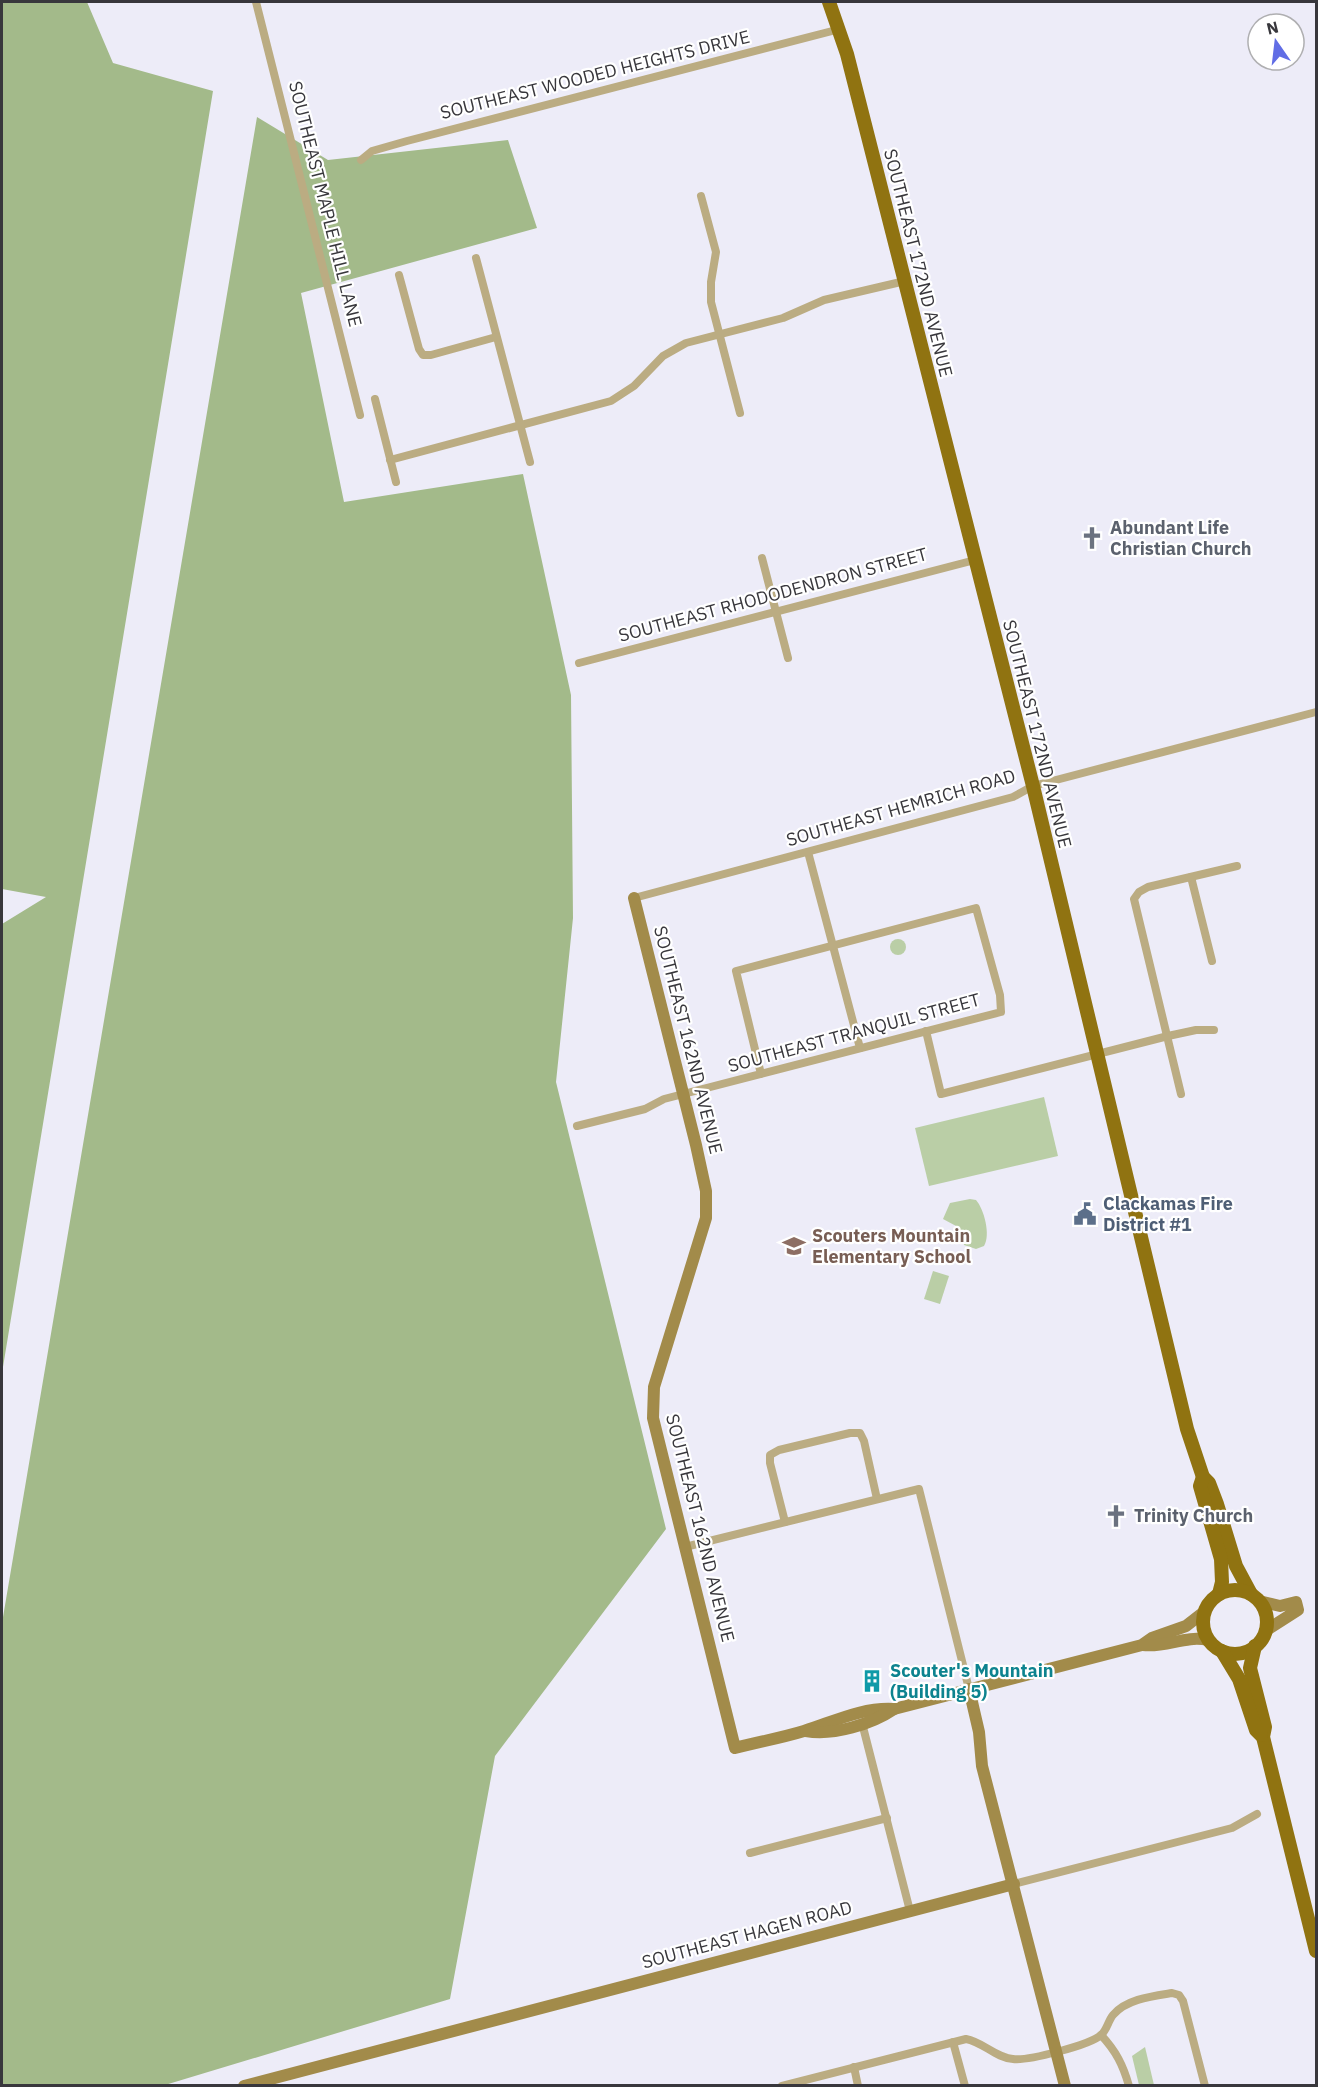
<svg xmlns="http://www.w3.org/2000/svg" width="1318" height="2087" font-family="'IBM Plex Sans',sans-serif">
<rect width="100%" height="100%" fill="#edecf8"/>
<g fill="#bacea6">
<circle cx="898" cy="947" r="8"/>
<path d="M1044,1097L1058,1156L929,1186L915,1128Z"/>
<path d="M970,1199L976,1200C984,1209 991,1235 984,1246L976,1249L964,1245L958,1227L943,1219L950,1203Z"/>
<path d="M933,1271L949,1276L940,1304L924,1299Z"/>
<path d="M1145,2047L1154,2085H1139L1132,2056Z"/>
</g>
<g fill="#a3ba8a">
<path d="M2,2H87L113,63L213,91L2,1373V924L46,897L2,889Z"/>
<path d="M257,117L328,160L508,140L537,228L301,293L344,502L523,474L571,695L573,918L556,1082L666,1529L495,1756L450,1999L165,2085L2,2086V1623Z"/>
</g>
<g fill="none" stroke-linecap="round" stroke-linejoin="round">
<g stroke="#bbac82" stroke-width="8">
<path d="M256,2L360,415"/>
<path d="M361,160L372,151L407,141L840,29"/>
<path d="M701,196L716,252L711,282V302L740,413"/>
<path d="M476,258L530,462"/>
<path d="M399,275L419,349L423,355H431L496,337"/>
<path d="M375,399L396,482"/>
<path d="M390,460L611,401L634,386L663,356L686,343L783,318L824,300L905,281"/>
<path d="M762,558L788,658"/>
<path d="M579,663L975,560"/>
<path d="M808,852L860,1048"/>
<path d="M1191,877L1212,961"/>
<path d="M634,898L1013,797L1033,786L1316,712"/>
<path d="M926,1031L941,1094L1168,1036L1196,1030H1214"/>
<path d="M1181,1094L1134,899L1139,892L1148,887L1237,866"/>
<path d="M577,1126L645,1109L664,1099L1001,1012L1000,995L976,908L736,971L761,1074"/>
<path d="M785,1522L770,1463V1455L779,1450L850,1433H860L864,1441L877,1499"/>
<path d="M685,1547L919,1489L969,1689"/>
<path d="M862,1723L910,1911"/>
<path d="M750,1853L887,1818"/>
<path d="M1014,1884L1232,1828L1257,1814"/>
<path d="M1101,2035C1116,2051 1123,2065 1129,2086"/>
<path d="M953,2042L965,2086"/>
<path d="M854,2067L858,2086"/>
<path d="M782,2086L966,2039C983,2042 996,2058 1013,2059C1028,2061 1090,2045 1101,2035C1107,2030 1108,2021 1113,2015C1126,1999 1153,1996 1172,1993L1179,1995L1183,2001L1205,2086"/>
</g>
<g stroke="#a28b4a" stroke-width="12">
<path d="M634,898L696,1145L706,1191V1218L654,1387L653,1418L735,1748C758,1742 781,1738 804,1731C833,1722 862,1707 894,1709L1142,1645L1152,1638L1186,1626L1204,1612"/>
<path d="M1259,1601L1280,1606L1296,1602L1298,1610L1265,1631"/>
<path d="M1143,1645C1166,1648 1185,1635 1208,1640"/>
<path d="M969,1689L979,1732L982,1766L1065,2086"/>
<path d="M806,1731C833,1736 872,1724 894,1709"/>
<path d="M244,2086L1014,1884"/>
</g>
<g stroke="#907311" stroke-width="14">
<path d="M829,2L847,54L1033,786L1187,1429L1203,1477L1209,1483L1217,1504L1236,1566L1251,1594"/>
<path d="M1203,1477L1200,1486L1221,1559L1222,1582L1219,1594"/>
<circle cx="1235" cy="1622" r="32"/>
<path d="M1255,1646L1250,1668L1265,1727L1263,1737L1316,1951"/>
<path d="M1222,1651L1239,1679L1256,1730L1261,1735"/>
</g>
</g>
<defs>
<g id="church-bare" transform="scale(1.8)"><path d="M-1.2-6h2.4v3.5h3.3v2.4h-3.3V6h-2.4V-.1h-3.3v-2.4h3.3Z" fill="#6b7280" stroke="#fff" stroke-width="2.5" paint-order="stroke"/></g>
<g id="civic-bare" transform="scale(1.8)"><path d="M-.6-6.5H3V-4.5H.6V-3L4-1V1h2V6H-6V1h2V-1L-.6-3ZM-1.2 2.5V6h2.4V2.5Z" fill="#5c6f8a" stroke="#fff" stroke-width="2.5" paint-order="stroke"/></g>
<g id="school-bare" transform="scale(1.8)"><path d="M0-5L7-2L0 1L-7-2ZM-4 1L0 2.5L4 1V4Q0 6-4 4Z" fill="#8d6e63" stroke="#fff" stroke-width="2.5" paint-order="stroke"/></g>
<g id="building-bare" transform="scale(1.8)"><path d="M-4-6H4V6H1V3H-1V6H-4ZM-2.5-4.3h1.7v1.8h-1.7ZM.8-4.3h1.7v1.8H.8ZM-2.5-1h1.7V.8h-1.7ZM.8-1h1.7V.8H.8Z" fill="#0f9aa8" stroke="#fff" stroke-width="2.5" paint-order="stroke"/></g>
</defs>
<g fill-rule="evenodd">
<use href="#church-bare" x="1092" y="538"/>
<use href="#civic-bare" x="1085" y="1214"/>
<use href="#school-bare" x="794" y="1246"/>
<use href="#church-bare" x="1116" y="1516"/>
<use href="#building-bare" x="872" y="1681"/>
</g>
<g text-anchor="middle" stroke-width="4.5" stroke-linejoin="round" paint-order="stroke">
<g font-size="18" fill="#38373c" stroke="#fff">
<text transform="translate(595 75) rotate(-14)" y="6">SOUTHEAST WOODED HEIGHTS DRIVE</text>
<text transform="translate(325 204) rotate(76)" y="6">SOUTHEAST MAPLE HILL LANE</text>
<text transform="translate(918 263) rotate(76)" y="6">SOUTHEAST 172ND AVENUE</text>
<text transform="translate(773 595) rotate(-15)" y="6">SOUTHEAST RHODODENDRON STREET</text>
<text transform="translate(1037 734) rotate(76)" y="6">SOUTHEAST 172ND AVENUE</text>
<text transform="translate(901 808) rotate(-16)" y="6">SOUTHEAST HEMRICH ROAD</text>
<text transform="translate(854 1033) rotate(-15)" y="6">SOUTHEAST TRANQUIL STREET</text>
<text transform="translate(688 1040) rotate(76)" y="6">SOUTHEAST 162ND AVENUE</text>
<text transform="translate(700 1528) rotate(76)" y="6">SOUTHEAST 162ND AVENUE</text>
<text transform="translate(747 1935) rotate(-15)" y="6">SOUTHEAST HAGEN ROAD</text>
</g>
<g font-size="18" font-weight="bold" fill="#5b616d" stroke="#fff" text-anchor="start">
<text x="1110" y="534">Abundant Life<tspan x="1110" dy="21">Christian Church</tspan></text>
<text x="1134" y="1522">Trinity Church</text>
</g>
<g font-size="18" font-weight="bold" fill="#4e5e75" stroke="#fff" text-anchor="start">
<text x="1103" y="1210">Clackamas Fire<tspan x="1103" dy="21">District #1</tspan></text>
</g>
<g font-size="18" font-weight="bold" fill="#785e54" stroke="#fff" text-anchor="start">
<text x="812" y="1242">Scouters Mountain<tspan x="812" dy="21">Elementary School</tspan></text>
</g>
<g font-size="18" font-weight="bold" fill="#0d838f" stroke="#fff" text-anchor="start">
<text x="890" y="1677">Scouter's Mountain<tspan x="890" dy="21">(Building 5)</tspan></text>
</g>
</g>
<rect width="1318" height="2087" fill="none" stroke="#38373c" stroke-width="6"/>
<g transform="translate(1276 42) rotate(346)"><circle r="28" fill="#ffffff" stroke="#afafb1" stroke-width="1.5"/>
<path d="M0-4.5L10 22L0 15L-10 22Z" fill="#616de5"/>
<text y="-9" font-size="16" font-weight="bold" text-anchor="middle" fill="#38373c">N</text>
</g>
</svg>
